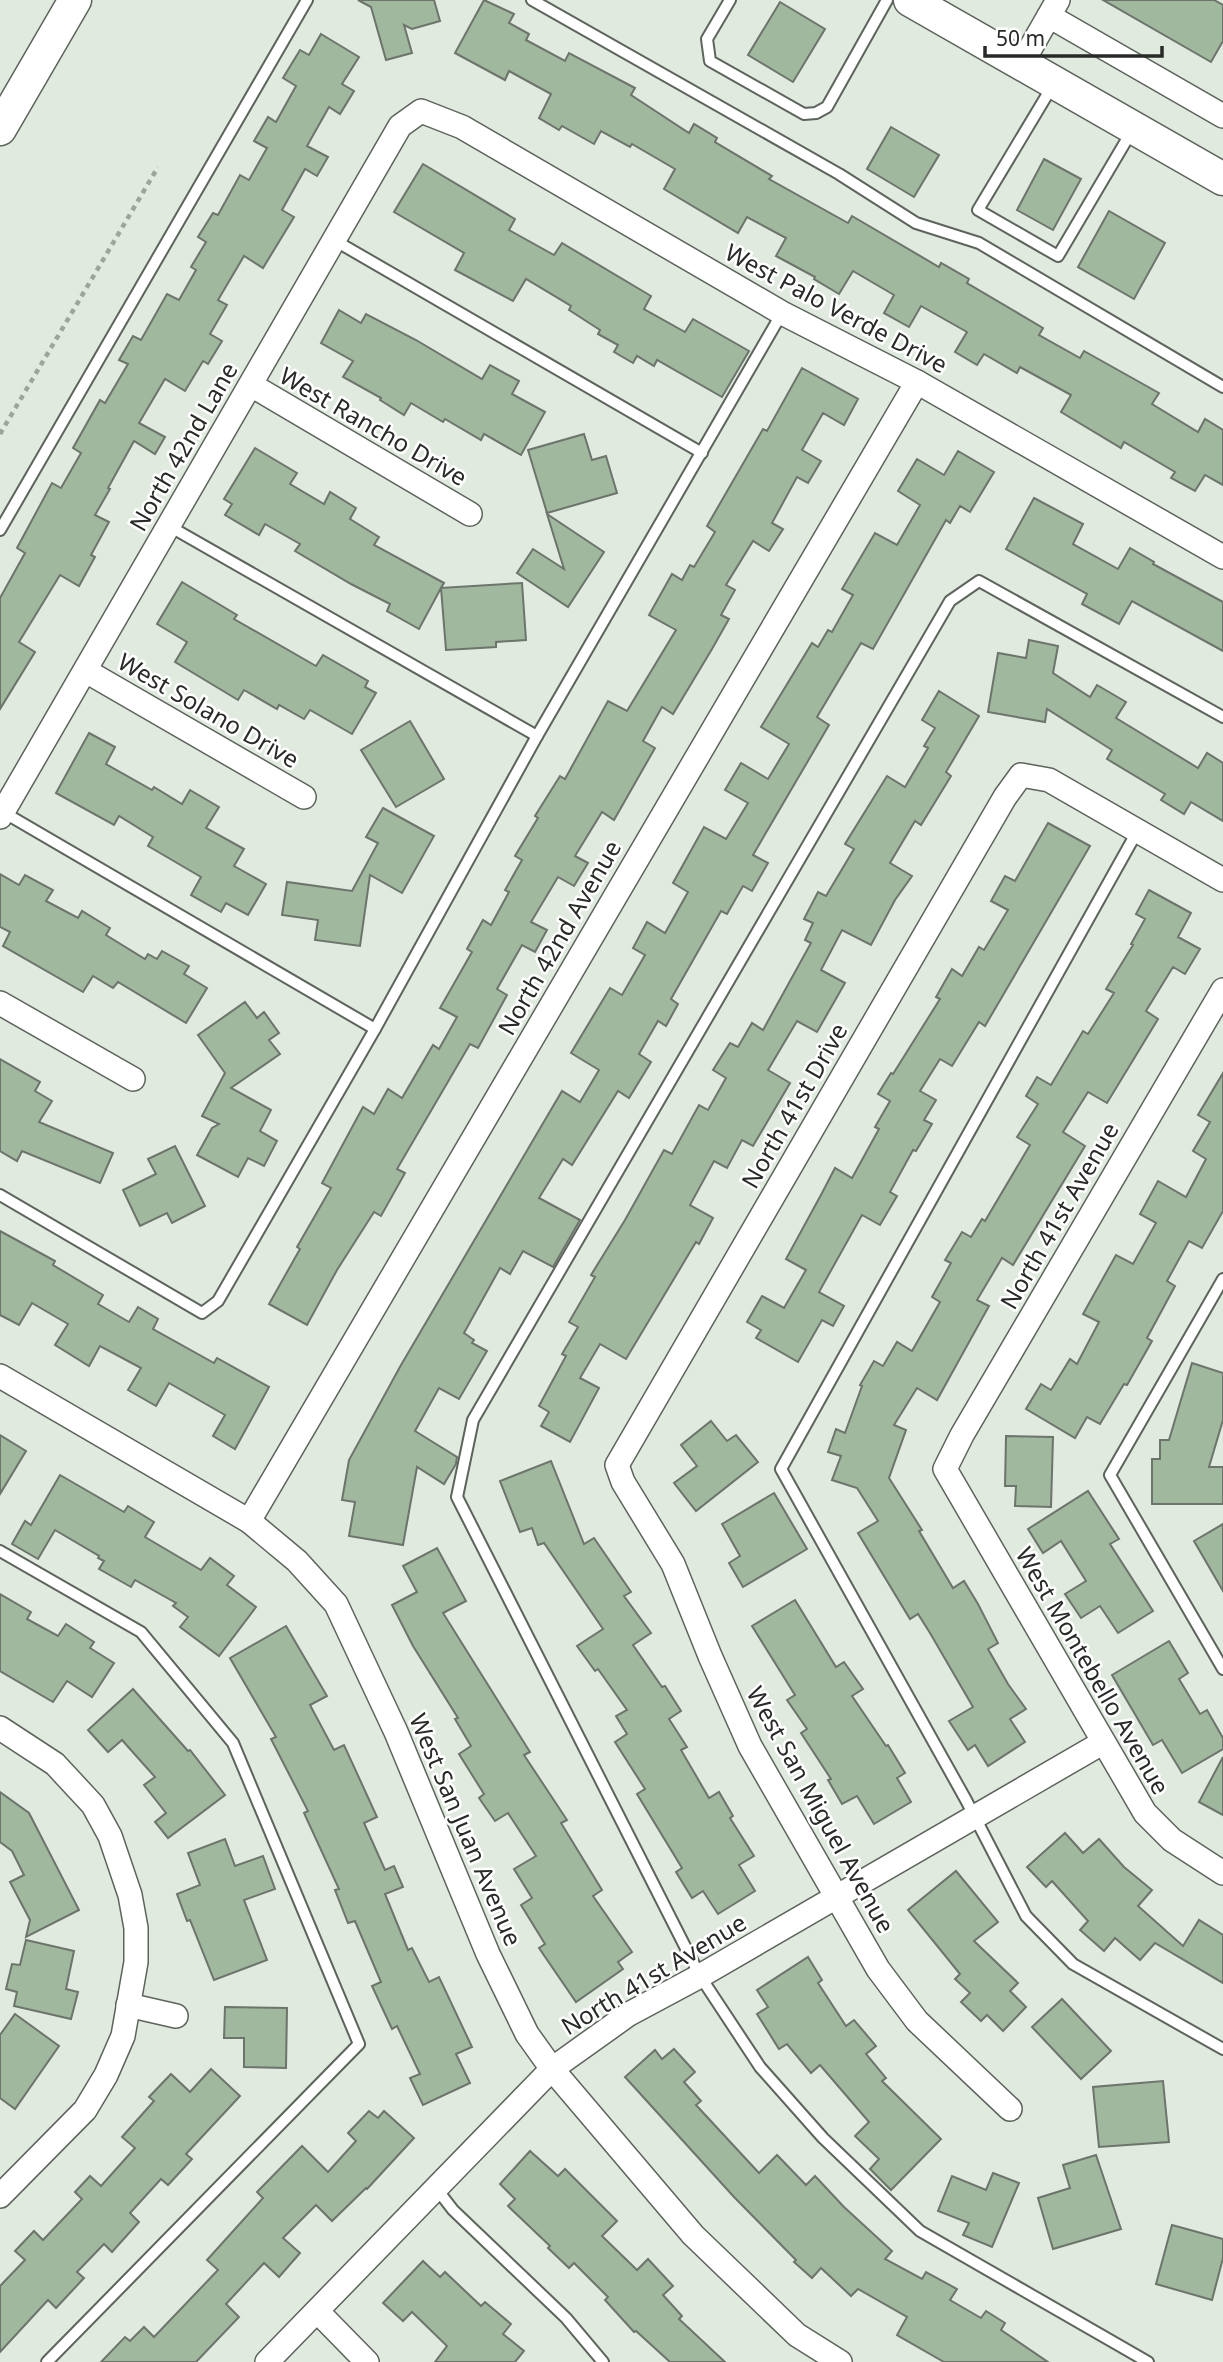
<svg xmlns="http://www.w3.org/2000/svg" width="1223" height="2362" font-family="'Noto Sans',sans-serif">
<rect width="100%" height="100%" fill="#e0eadf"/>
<g fill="#a0b89d" stroke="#6c746b" stroke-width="2">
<path d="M358,0H434L440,21L412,29L404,25L412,53L386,60L371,7Z"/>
<path d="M484,0L514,14L509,23L529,34L526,40L565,61L569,53L635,88L631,95L689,133L694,124L717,138L715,142L772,176L769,179L848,223L852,216L939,267L941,263L969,279L967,283L1043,328L1039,335L1080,358L1084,351L1159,393L1152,404L1198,432L1205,419L1223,430V485L1205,475L1195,491L1171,478L1175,472L1124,442L1121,448L1061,412L1071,395L1020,367L1017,373L984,354L977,365L955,352L967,332L921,306L909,327L884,313L894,295L853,271L839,294L814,279L815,277L776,256L786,238L747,217L738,233L664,189L675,169L632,144L630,147L601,131L594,144L562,126L559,130L539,118L551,94L509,71L505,80L455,53Z"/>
<path d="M1103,0H1214L1223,5V41L1211,62Z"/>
<path d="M780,2L825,29L793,82L748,55Z"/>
<path d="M321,34L359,57L342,84L354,91L340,114L329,107L307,146L328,157L317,176L305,169L282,210L294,217L263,268L244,256L218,300L227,305L210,334L222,341L208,364L203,361L185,391L165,379L139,423L165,437L155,454L134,441L108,488L110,489L95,515L109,522L91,555L95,557L79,586L60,575L19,642L35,652L0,709V598L25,553L17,548L52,483L61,488L81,453L73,448L100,400L105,403L128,364L119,360L133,336L141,340L167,294L179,300L196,270L191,267L206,242L198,237L213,213L218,215L240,175L249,180L267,148L254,141L268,117L276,122L296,86L283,78L300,50L309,55Z"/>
<path d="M891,127L939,155L914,197L867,169Z"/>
<path d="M1044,159L1081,179L1053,230L1017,210Z"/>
<path d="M423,164L515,219L509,230L554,255L562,243L651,296L644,309L685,332L693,319L749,351L722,397L657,360L654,366L637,356L633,363L614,352L618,345L598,334L600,330L569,310L571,306L526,279L513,301L455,270L464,253L394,212Z"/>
<path d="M1109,211L1165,243L1134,299L1078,267Z"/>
<path d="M339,310L361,323L366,314L416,340L482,379L490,365L519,381L512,394L545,412L521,455L484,434L481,440L445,419L443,422L411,403L404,415L380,400L381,398L343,377L353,361L321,343Z"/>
<path d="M802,368L858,399L844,425L823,413L802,450L821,461L808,483L797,477L772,523L783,529L769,551L753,541L726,585L735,590L721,615L729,619L712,649L673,714L662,707L643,741L655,748L614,820L602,812L575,856L588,863L574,886L558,877L531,922L547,930L535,952L522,945L497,989L507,995L478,1048L470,1044L397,1169L405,1173L381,1216L374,1212L337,1270L307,1325L269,1304L300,1249L297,1247L331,1188L322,1183L363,1107L374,1114L388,1089L402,1098L433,1045L439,1049L457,1017L440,1008L472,952L467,949L483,920L491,925L509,892L505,890L522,860L515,856L538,818L535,816L560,776L565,779L608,701L627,711L676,630L649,615L672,574L682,580L690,565L694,567L715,532L707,526L763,429L767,431Z"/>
<path d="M584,434L592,460L606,456L617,493L547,513L528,450Z"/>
<path d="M255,448L297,473L290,484L324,504L330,492L356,508L350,519L379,537L374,545L444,583L441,588L522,583L526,640L496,642V647L446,650L441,588L419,629L387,611L390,604L351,584L295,551L300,544L265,524L259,535L225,515L232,504L224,499Z"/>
<path d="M958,451L994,472L970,512L960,506L950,523L946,520L873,649L861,643L817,717L829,725L753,855L768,863L752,891L743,886L727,914L721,911L671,999L678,1004L666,1026L658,1021L639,1054L651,1062L629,1098L618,1091L572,1165L563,1159L539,1198L580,1220L553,1267L523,1251L510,1274L500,1268L464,1333L474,1340L472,1343L487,1351L459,1399L439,1388L415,1431L457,1457L456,1464L444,1484L417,1467L403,1545L349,1536L355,1502L342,1500L349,1460L401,1365L562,1091L580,1102L599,1070L571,1053L610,988L622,995L645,955L633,948L647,922L665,933L688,892L673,883L704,827L726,839L748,803L725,790L741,763L768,779L789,744L761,727L812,643L818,647L828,630L832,632L853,595L842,589L875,533L897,545L920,505L898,491L917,459L944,475Z"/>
<path d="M1034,498L1083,524L1073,544L1118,569L1130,548L1154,562L1153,564L1223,602V651L1132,601L1119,624L1082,604L1087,594L1006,549Z"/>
<path d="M547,514L604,552L568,607L517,573L533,549L564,569Z"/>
<path d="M182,582L237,615L234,619L316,666L323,655L368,681L365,687L376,693L352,734L310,710L304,719L279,705L277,709L244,690L238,700L175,662L187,642L157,624Z"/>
<path d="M1029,640L1058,646L1053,673L1090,697L1097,685L1126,702L1116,718L1198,768L1207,753L1223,763V821L1191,802L1184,814L1161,800L1165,794L1107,759L1112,750L1047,709L1045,722L988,712L998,653L1026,658Z"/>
<path d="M939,691L979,716L946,772L951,776L921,825L915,821L890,863L912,876L895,900L871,945L842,930L821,970L845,983L817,1032L797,1021L768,1070L790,1083L753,1146L742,1140L727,1168L714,1161L690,1205L713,1218L699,1244L696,1242L626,1359L600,1344L580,1378L599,1388L570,1442L541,1426L549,1412L539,1406L566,1356L562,1354L578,1327L569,1322L595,1277L591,1275L625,1220L664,1150L672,1154L699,1105L708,1110L726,1078L713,1070L730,1043L738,1047L752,1023L763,1030L811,943L805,940L813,923L804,919L818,892L826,896L854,849L845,844L887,776L905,787L928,748L924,746L935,728L922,720Z"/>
<path d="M410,721L444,779L396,807L361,750Z"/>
<path d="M89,733L115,747L106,764L152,790L154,787L182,804L190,790L219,807L206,828L244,849L234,866L266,884L248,915L226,903L221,912L191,895L201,877L148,846L153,837L119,816L114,825L56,793Z"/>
<path d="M383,808L434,836L402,893L370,875L360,946L315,940L318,920L282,915L287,882L352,891L378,843L366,837Z"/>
<path d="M1048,823L1090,846L985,1026L979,1022L952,1066L940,1059L920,1091L936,1100L924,1120L932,1124L916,1151L913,1150L890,1192L897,1196L880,1225L862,1215L819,1292L844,1306L833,1326L822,1320L798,1362L756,1338L761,1330L747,1322L762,1296L784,1308L806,1270L786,1259L822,1193L835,1168L852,1178L879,1129L875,1127L890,1101L878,1094L891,1073L893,1074L940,999L936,997L952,969L962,976L979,947L984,950L1008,910L991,901L1005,876L1015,881Z"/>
<path d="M0,874L19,885L25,875L53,890L46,901L78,918L82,911L110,928L106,935L145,959L148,954L157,959L162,951L189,966L184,974L207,988L186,1023L118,982L113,988L93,976L83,992L3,946L10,932L0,927Z"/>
<path d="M1149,890L1191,913L1178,937L1200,949L1185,974L1173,967L1146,1011L1158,1019L1107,1103L1088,1092L1063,1132L1085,1146L1013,1265L1002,1258L977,1300L989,1306L937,1400L917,1388L894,1425L906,1430L889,1478L922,1530L919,1531L953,1588L964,1581L978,1604L998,1643L988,1649L1008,1684L1026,1709L1010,1719L1025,1742L988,1766L975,1745L968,1750L949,1721L973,1707L930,1633L918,1614L910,1619L858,1533L878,1521L857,1488L832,1480L841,1456L828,1452L836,1429L845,1433L862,1386L860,1385L874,1361L883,1366L897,1342L912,1351L940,1302L932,1297L951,1263L945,1260L962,1232L971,1237L982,1219L985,1221L1030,1145L1017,1137L1038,1104L1026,1096L1037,1077L1051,1085L1083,1031L1088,1034L1114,993L1106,989L1133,945L1131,944L1145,919L1136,914Z"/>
<path d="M245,1002L257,1018L264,1012L279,1033L269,1040L280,1054L231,1088L271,1110L260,1131L277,1141L264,1166L248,1158L238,1177L197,1155L212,1128L219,1124L202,1116L225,1073L198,1035Z"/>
<path d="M0,1059L40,1082L35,1091L52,1101L39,1122L113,1153L100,1183L22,1151L17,1161L0,1151Z"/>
<path d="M1223,1073V1211L1202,1248L1189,1241L1167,1281L1175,1286L1147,1338L1152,1341L1127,1385L1124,1384L1100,1424L1087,1417L1075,1438L1026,1409L1041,1384L1051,1390L1070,1359L1077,1364L1099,1322L1083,1314L1097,1289L1116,1255L1133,1264L1156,1223L1140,1214L1158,1181L1186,1197L1206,1159L1193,1151L1210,1122L1198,1115Z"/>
<path d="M175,1146L205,1206L172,1223L167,1213L140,1226L123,1190L156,1174L148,1159Z"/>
<path d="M0,1231L55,1261L53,1265L103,1295L98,1304L129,1322L138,1307L158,1319L153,1329L214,1363L217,1358L269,1387L235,1449L213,1436L225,1415L169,1383L156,1406L128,1390L141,1368L100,1346L89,1366L55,1345L68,1324L32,1303L19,1325L0,1315Z"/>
<path d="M1192,1363L1223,1373V1420L1209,1467H1223V1504H1152V1459H1160V1440H1169Z"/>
<path d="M711,1421L727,1441L736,1435L758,1462L696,1511L674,1483L697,1466L681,1445Z"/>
<path d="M0,1435L26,1451L0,1494Z"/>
<path d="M1006,1436L1053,1437L1051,1507L1015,1506L1016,1486H1005Z"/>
<path d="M551,1461L584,1544L594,1538L631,1592L624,1596L651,1633L633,1645L662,1687L665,1686L681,1711L669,1719L687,1747L681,1750L709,1798L719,1792L733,1816L730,1818L754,1856L739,1865L755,1891L718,1914L703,1891L692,1898L676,1872L682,1868L637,1794L645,1789L615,1742L627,1734L616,1716L627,1710L598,1669L595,1671L577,1646L603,1629L544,1543L538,1545L532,1528L520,1532L500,1481Z"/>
<path d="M60,1475L124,1512L128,1506L154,1522L145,1537L201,1570L210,1558L234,1576L227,1585L256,1607L219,1656L180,1627L188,1617L173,1606L176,1603L135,1580L131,1587L99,1569L104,1561L98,1558L99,1556L55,1530L38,1559L12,1544L25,1521L31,1525Z"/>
<path d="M1088,1491L1119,1539L1110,1544L1153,1611L1118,1633L1100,1606L1081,1618L1065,1594L1086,1581L1061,1541L1043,1553L1028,1529Z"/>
<path d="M774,1493L807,1549L743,1587L729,1563L740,1556L722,1524Z"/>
<path d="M1223,1524V1591L1194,1541Z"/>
<path d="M437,1548L466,1601L443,1613L530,1752L524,1755L567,1820L561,1823L602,1890L593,1896L632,1952L618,1962L623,1969L576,2002L539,1948L545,1944L521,1905L532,1898L514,1869L536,1856L508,1813L495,1821L479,1798L484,1794L459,1754L471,1746L455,1719L458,1718L413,1646L392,1605L417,1592L403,1566Z"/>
<path d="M0,1594L31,1612L27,1619L58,1636L66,1624L94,1642L90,1648L114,1663L92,1697L67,1681L53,1702L0,1671Z"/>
<path d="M795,1600L836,1667L844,1662L863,1689L852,1696L886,1746L888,1745L905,1773L897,1778L911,1802L874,1824L857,1796L842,1804L828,1780L831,1779L801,1733L807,1729L787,1700L795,1695L752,1626Z"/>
<path d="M286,1626L327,1696L310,1705L334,1750L344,1745L377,1817L364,1823L385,1870L394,1866L403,1887L385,1894L408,1950L412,1948L429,1982L439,1977L472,2047L456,2054L470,2083L423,2105L410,2078L420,2074L397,2026L392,2029L372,1986L381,1982L355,1921L348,1923L335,1890L339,1889L304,1813L308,1811L271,1739L276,1737L230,1658Z"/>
<path d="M1169,1641L1188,1673L1179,1679L1200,1714L1207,1710L1223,1738V1749L1182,1773L1162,1740L1153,1745L1112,1675Z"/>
<path d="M133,1689L188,1751L190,1750L225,1795L168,1838L155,1822L166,1813L144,1785L155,1777L122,1740L108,1752L88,1730Z"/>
<path d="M1223,1757V1815L1199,1802Z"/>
<path d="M0,1792L29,1813L79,1910L26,1937L30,1920L10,1882L24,1875L12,1851L0,1842Z"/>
<path d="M1065,1833L1083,1853L1099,1839L1124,1867L1152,1890L1138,1906L1183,1946L1199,1920L1223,1935V1983L1155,1943L1140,1960L1115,1938L1104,1951L1080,1930L1088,1921L1052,1881L1046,1887L1027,1867Z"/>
<path d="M225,1839L235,1866L263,1856L275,1889L244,1900L267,1960L214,1980L190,1920L187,1921L177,1894L200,1885L188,1853Z"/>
<path d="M956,1871L998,1922L974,1941L1018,1983L1010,1991L1026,2007L1003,2031L987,2015L981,2021L961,2002L970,1993L955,1979L960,1974L908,1910Z"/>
<path d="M26,1940L74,1951L66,1989L78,1992L71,2019L14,2006L17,1992L6,1989L12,1964L20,1965Z"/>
<path d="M808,1957L822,1980L818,1983L846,2026L854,2020L876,2046L866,2054L886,2078L882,2081L941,2139L891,2190L870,2169L879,2159L855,2136L869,2122L820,2065L811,2073L787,2044L779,2049L757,2014L768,2007L757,1990Z"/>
<path d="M1062,1999L1111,2051L1081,2079L1032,2027Z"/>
<path d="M225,2007L287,2008L286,2068L244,2067V2038H224Z"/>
<path d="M15,2014L59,2046L15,2109L0,2098V2035Z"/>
<path d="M674,2049L695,2072L684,2082L701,2101L696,2105L759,2173L777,2155L806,2185L815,2176L844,2207L892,2251L885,2259L922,2279L926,2272L957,2289L950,2300L981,2318L986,2311L1005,2323L1001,2330L1048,2362H944L897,2335L907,2317L858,2289L851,2296L821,2268L812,2278L794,2262L796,2260L734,2197L625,2077L655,2050L662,2059Z"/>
<path d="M211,2069L240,2096L186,2154L192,2159L168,2185L161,2179L130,2213L139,2222L112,2252L104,2244L77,2272L84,2278L56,2308L48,2300L0,2352V2286L25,2260L15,2251L34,2231L43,2240L82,2199L75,2192L90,2176L101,2186L135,2148L122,2137L154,2101L149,2097L171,2074L190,2092Z"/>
<path d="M1163,2081L1169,2142L1099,2147L1093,2087Z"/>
<path d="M369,2111L378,2118L384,2111L414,2138L367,2189L366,2188L332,2221L316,2205L283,2238L300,2253L279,2277L264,2263L226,2304L239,2317L196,2362H101L125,2337L130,2341L144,2327L154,2337L218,2270L207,2260L263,2198L257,2192L302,2146L328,2172L356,2141L348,2133Z"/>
<path d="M530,2151L558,2176L565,2169L617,2221L602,2236L637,2270L648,2259L673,2286L663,2295L682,2316L679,2319L725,2362H670L636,2331L634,2332L605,2300L608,2297L574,2263L569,2268L548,2248L550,2246L508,2206L515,2199L500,2184Z"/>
<path d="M1096,2155L1121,2229L1053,2249L1038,2198L1070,2188L1063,2165Z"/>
<path d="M993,2173L1019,2183L992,2247L963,2235L969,2223L938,2211L952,2176L986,2190Z"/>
<path d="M1172,2225L1223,2239V2258L1212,2300L1156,2284Z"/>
<path d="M423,2261L440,2277L445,2272L481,2306L485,2302L511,2324L503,2334L524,2351L515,2362H435L447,2346L412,2312L403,2321L383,2303Z"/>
</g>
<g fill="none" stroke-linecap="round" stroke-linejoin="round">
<g stroke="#5c645b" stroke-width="14">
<g id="service">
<path d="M532,0L839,174L916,223L979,243L1223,387"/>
<path d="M730,0L707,39L710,61L804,114L816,113L827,107L887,0"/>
<path d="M1053,85L978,210L1058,256L1133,129"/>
<path d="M334,240L702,453"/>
<path d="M169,526L537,736"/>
<path d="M0,530L307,0"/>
<path d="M3,812L375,1029"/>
<path d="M1138,830L781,1469L966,1800L1026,1916L1073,1964L1223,2049"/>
<path d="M0,1195L202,1313L218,1301L375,1029L537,736L782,313"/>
<path d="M1223,1279L1110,1475L1223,1669"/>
<path d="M0,1551L141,1632L233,1743L359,2044L47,2362"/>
<path d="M436,2188L453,2210L566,2318L603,2362"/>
<path d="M1148,2362L920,2231L823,2138L760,2067L700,1976L457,1497L473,1420L950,601L979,581L1223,717"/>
</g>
</g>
<g stroke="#5c645b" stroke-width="26">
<g id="minor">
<path d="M1049,16L1223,116"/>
<path d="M1022,63L1058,0"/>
<path d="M251,385L470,514"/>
<path d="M86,671L304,797"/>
<path d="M0,817L400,126L421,111L462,127L782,313L917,382L1223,557"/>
<path d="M1223,990L962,1435L945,1469L1145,1813L1172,1840L1223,1873"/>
<path d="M0,1003L133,1079"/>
<path d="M0,1376L249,1521L297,1561L336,1604L396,1732L488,1954L527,2034L552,2069L693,2235L797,2335L840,2362"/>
<path d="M249,1521L917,382"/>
<path d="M0,1728L55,1764L93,1805L110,1836L130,1895L136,1928V1962L123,2036L106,2075L85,2110L0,2196"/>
<path d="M128,2005L176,2016"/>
<path d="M1010,2109L917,2021L878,1969L750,1746L710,1656L673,1564L623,1482L617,1465L1005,797L1021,775L1049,780L1223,880"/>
<path d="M317,2311L367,2362"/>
<path d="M267,2362L552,2069L629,2014L700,1976L1102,1743"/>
</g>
</g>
<g stroke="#5c645b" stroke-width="35">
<g id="secondary">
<path d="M910,0L1223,179"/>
<path d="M0,129L75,0"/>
</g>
</g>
<path stroke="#9ca49b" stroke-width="4.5" stroke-dasharray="5 5" stroke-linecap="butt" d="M0,434L158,167"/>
<use href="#service" stroke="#fff" stroke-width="10"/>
<use href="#minor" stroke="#fff" stroke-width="23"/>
<use href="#secondary" stroke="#fff" stroke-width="32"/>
</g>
<g text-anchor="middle" stroke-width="5" stroke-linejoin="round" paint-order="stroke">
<g font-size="24" fill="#272a26" stroke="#fff">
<text transform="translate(836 309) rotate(28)" y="8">West Palo Verde Drive</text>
<text transform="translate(373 427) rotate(30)" y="8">West Rancho Drive</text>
<text transform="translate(184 447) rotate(-60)" y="8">North 42nd Lane</text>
<text transform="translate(208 711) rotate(30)" y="8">West Solano Drive</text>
<text transform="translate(560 938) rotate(-60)" y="8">North 42nd Avenue</text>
<text transform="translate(795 1106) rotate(-60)" y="8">North 41st Drive</text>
<text transform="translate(1060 1216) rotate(-60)" y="8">North 41st Avenue</text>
<text transform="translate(1092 1671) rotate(60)" y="8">West Montebello Avenue</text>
<text transform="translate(820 1810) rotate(61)" y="8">West San Miguel Avenue</text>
<text transform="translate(465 1830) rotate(67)" y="8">West San Juan Avenue</text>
<text transform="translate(654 1975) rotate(-31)" y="8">North 41st Avenue</text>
</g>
</g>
<path d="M985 46v10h177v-10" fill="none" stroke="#272a26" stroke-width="3.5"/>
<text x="996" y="46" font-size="21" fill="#272a26" stroke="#ffffff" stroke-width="5" paint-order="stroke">50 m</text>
</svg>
